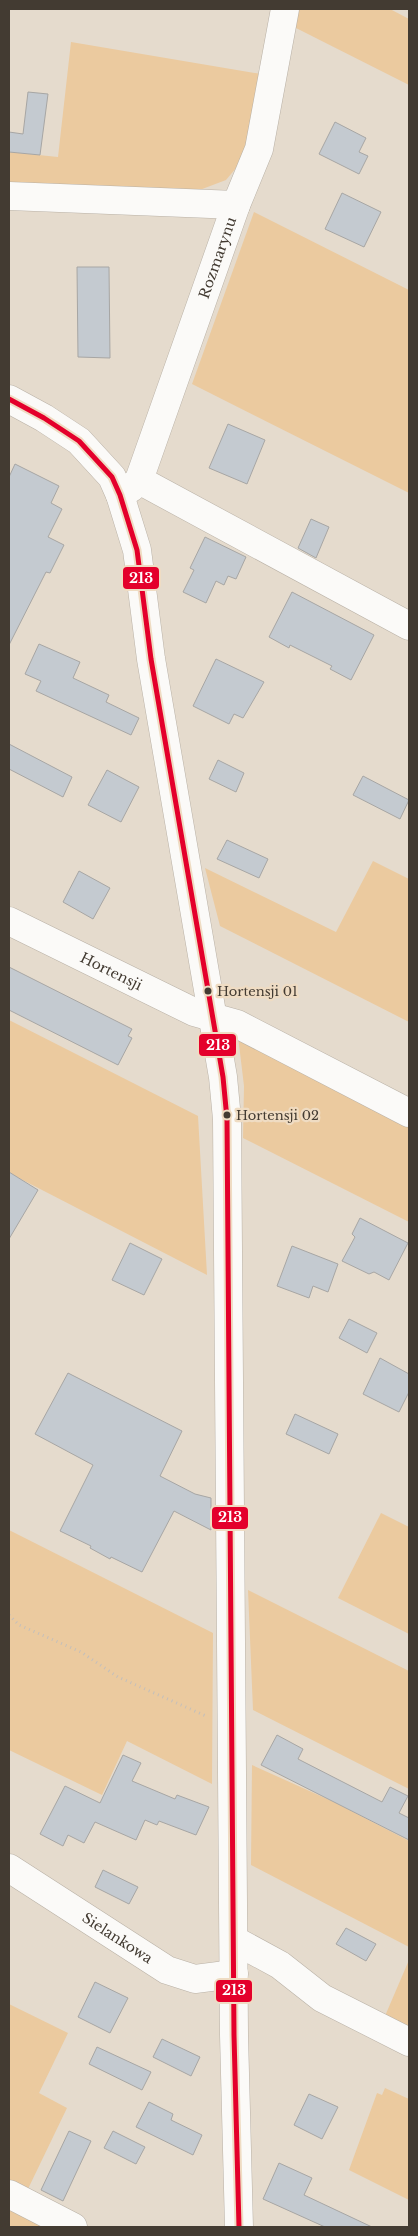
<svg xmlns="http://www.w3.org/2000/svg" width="418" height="2236" font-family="'Libre Baskerville',serif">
<rect width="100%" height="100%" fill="#e5dbcd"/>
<g fill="#ebca9f">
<path d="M296,9H390L409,19V85L294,27Z"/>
<path d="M71,42L261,74L247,155L226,180L189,194L9,183V152L58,157Z"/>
<path d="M254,212L409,290V493L192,384Z"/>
<path d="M373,861L409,879V1022L220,926L205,868L336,932Z"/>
<path d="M9,1020L198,1116L207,1275L11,1174L9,1177Z"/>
<path d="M238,1036L409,1123V1222L243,1138L244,1086Z"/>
<path d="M381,1513L409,1527V1634L338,1598Z"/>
<path d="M9,1530L213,1633L212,1784L127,1741L102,1795L9,1750Z"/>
<path d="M248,1590L409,1671V1789L253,1710Z"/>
<path d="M252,1765L336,1803L409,1841V1947L251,1865Z"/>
<path d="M409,1960V2028L385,2016Z"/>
<path d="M9,2004L68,2033L39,2093L67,2108L27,2191L9,2182Z"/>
<path d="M385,2088L409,2099V2200L349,2170L377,2093L382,2095Z"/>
<path d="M9,2201L62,2227H9Z"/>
</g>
<g fill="#c4cad0" stroke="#a7a6a4">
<path d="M28,92L48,94L40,155L9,152V132L23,134Z"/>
<path d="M335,122L366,138L359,152L368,156L359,174L319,154Z"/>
<path d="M342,193L381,212L364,247L325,229Z"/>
<path d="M77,267H109L110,358L78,357Z"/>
<path d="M228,424L265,440L247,484L209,468Z"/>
<path d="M15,464L59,486L51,503L62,509L48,537L64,545L50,573L46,572L9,645V477Z"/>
<path d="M311,519L329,527L316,558L298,548Z"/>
<path d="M205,537L246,557L236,579L228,576L224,585L216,581L206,603L183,592L194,570L190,568Z"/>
<path d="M292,592L374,635L351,680L330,669L332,666L290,645L289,648L269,637Z"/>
<path d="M39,644L80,662L73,678L109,695L106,702L139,718L131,735L36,691L41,681L25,674Z"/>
<path d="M216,659L264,682L243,718L234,714L229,724L193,706Z"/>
<path d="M9,744L72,777L63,797L9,769Z"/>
<path d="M218,760L244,773L236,792L209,779Z"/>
<path d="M107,770L139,787L121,822L88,805Z"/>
<path d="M363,776L409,800L400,819L353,795Z"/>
<path d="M227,840L268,859L259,878L217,859Z"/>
<path d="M79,871L110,888L93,919L63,902Z"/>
<path d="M9,967L132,1029L128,1036L132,1038L118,1065L9,1010Z"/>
<path d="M9,1172L38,1190L9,1239Z"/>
<path d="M360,1218L408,1243L389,1280L374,1272L369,1274L342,1261L355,1237L352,1234Z"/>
<path d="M130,1243L162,1259L144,1295L112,1280Z"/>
<path d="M292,1246L338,1264L328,1292L313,1286L309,1298L277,1286Z"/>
<path d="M349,1319L377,1333L367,1353L339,1338Z"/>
<path d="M380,1358L409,1374V1392L399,1412L363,1394Z"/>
<path d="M68,1373L182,1431L160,1476L195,1494L211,1498V1530L174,1511L142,1572L111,1557L110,1559L90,1548L91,1546L60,1531L93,1465L35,1434Z"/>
<path d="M295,1414L338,1434L329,1454L286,1434Z"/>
<path d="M277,1735L303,1749L298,1759L382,1802L390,1787L408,1796L399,1813L409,1818V1840L261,1765Z"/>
<path d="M123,1755L141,1763L132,1781L175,1799L177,1795L209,1807L196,1835L159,1821L157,1825L145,1820L136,1840L95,1822L84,1843L68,1835L63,1846L40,1834L65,1786L100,1803Z"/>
<path d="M103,1870L138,1887L129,1904L95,1887Z"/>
<path d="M346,1928L376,1944L366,1961L336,1944Z"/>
<path d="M95,1982L128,1998L110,2033L78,2017Z"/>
<path d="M162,2039L200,2057L191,2076L153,2057Z"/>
<path d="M97,2047L151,2072L142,2090L89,2064Z"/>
<path d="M309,2094L338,2107L322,2139L294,2125Z"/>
<path d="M149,2102L173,2114L171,2120L202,2135L193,2155L136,2127Z"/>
<path d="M69,2131L91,2141L63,2201L41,2190Z"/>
<path d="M113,2131L145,2147L136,2164L104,2148Z"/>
<path d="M279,2163L312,2178L304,2195L372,2227H325L263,2199Z"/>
</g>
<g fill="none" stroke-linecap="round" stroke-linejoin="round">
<g stroke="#b9b1a6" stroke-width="29">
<g id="minor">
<path d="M9,196L236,205"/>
<path d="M9,399L44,418L79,441L112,477L120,495L137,550L151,659L223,1077L227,1119L234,2035L239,2227"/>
<path d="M139,480L409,626"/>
<path id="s1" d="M120,495L131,488L139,480L236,205L259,149L285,9"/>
<path id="s2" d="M9,921L194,1012L237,1024L409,1113"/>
<path id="s3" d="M9,1868L167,1970L195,1979L234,1974"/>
<path d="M234,1940L280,1965L322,1998L409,2042"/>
<path d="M9,2194L73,2227"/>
</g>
</g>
<path stroke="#c3bfbb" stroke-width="3" stroke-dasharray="1 4" stroke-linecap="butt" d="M9,1615L19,1625L81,1652L118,1677L206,1716"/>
<use href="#minor" stroke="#fbfaf8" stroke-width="28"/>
<g stroke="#efdcc3" stroke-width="9">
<path id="bus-1" d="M9,399L44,418L79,441L112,477L120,495L137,550L151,659L223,1077L227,1119L234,2035L239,2227"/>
</g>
<use href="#bus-1" stroke="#e4002b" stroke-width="5"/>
</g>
<g fill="#433b32" stroke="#efdcc3" stroke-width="2">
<circle cx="208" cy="991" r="4.5"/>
<circle cx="227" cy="1115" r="4.5"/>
</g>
<g text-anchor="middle" stroke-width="4.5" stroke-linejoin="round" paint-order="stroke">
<g font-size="13" fill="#433b32" stroke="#efdcc3" text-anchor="start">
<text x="217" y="996">Hortensji 01</text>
<text x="236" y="1120">Hortensji 02</text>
</g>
<g font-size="14" fill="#433b32" stroke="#efdcc3">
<text dy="5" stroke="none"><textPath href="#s1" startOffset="260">Rozmarynu</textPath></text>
<text dy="5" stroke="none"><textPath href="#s2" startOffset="114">Hortensji</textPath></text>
<text dy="5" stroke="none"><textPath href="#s3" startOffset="129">Sielankowa</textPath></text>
</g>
</g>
<g stroke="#efdcc3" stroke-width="2">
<rect x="122" y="566" width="38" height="24" rx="5" fill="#e4002b"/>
<rect x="198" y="1033" width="39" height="24" rx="5" fill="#e4002b"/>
<rect x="211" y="1506" width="38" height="24" rx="5" fill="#e4002b"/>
<rect x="215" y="1979" width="38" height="24" rx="5" fill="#e4002b"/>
</g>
<g font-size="14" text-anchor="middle" font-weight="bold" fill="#fff">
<text x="141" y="583">213</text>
<text x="218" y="1050">213</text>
<text x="230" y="1522">213</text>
<text x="234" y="1995">213</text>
</g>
<rect width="418" height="2236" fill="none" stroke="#433b32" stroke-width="20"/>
</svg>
